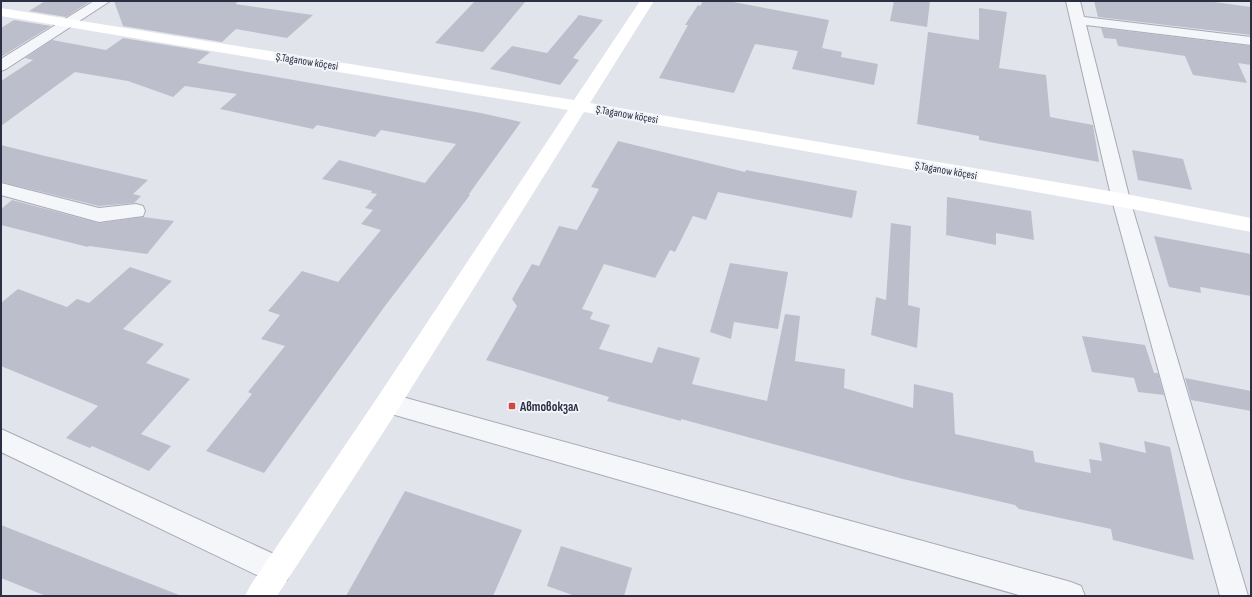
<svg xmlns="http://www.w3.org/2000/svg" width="1252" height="597" font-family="'Sofia Sans Condensed',sans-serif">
<rect width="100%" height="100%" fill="#e2e4eb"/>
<g fill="#bcbfcb">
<path d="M45,1H91L66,17L29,11Z"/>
<path d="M114,1H239L235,4L313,15L287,38L236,29L222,42L123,26Z"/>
<path d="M475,1H526L483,52L435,43Z"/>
<path d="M703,1H728L829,20L822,48L842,52L841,57L878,64L874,85L792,69L798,51L755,44L734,93L659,78L688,25H685L698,5L700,6Z"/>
<path d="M894,1H930L927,27L890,21Z"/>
<path d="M1094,1H1207L1251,7V35L1098,17Z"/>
<path d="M979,8L1007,12L999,68L1046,75L1050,117L1093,125L1099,162L979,140V136L917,124L928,32L979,40Z"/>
<path d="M579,15L603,20L573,58L579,60L560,85L490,69L512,46L547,53Z"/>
<path d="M14,20L51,26L1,57V28Z"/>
<path d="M1101,28L1251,46V65L1238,63L1247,83L1193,75L1185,56L1118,46L1116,39L1104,38Z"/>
<path d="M123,38L210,52L197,63L481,113L521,122L469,194L470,195L385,306L264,473L206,451L252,394L248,392L285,346L261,339L280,315L268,311L302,271L338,282L381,230L361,224L373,210L365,208L377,194L371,193L372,191L322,179L339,160L425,183L456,144L381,130L375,137L317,125L313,129L220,109L237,94L185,86L173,97L128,81L75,72L1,126V81L33,60L25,58L52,40L106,50Z"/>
<path d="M618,141L745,172L746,170L857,191L852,218L718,192L706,220L693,216L675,252L670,250L655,278L604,264L582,309L593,312L590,319L610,325L599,349L652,363L658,347L700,358L692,384L767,401L785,314L800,316L795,361L845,369L844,388L913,408L914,384L953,393L955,434L1033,451L1035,462L1091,473L1089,459L1102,461L1099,442L1146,453L1144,441L1170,447L1194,560L1113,540L1111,529L1019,509L1015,505L903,479L681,419V421L607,401L609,397L486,360L517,306L512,299L532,264L539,266L559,226L577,230L599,189L591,187Z"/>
<path d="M1,145L41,155L148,180L133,194L141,196L134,203L99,206L1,182Z"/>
<path d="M1132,150L1183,159L1192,190L1138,180Z"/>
<path d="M947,197L1031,211L1034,240L996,233V245L946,235Z"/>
<path d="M12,200L99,223L143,217L174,221L147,254L89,246L88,247L1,225V209Z"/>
<path d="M891,223L911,226L908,305L920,308L917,348L871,335L876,297L886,300Z"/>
<path d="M1154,236L1251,254V296L1200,287L1201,293L1169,287Z"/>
<path d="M730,263L788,272L778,329L734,322L731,339L710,332Z"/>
<path d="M130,267L172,281L123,329L164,344L146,363L190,379L141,434L171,446L149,471L92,446L90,448L66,438L98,406L1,366V303L18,289L67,307L77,299L89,303Z"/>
<path d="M1082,336L1145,345L1154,373H1158L1164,395L1138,392L1134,378L1092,372Z"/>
<path d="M1185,378L1251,391V411L1191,400Z"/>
<path d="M405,491L522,530L493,596H346Z"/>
<path d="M1,525L179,595L178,596H46L1,578Z"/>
<path d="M561,546L632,568L624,596H575L547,586Z"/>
</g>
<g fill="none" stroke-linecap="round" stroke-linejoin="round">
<g stroke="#a7aab5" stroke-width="2">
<g id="street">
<path d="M94,1H110L6,69L1,71V59Z"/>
<path d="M1066,1H1080L1084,17L1251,37V45L1086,25L1130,200L1248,596H1220L1112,200Z"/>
<path d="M1,183L99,208L136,204L143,206L145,211L143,216L99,222L1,195Z"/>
<path d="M388,393L1071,582L1081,586L1085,596H1022L388,413L380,410L376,403L380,396Z"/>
<path d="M1,429L287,560L291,570L287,580L277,584L267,580L1,452Z"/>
</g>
</g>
<use href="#street" fill="#f5f6f9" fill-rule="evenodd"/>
<path fill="#fff" fill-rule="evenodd" d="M640,1H654L590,103L1121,193L1251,218V232L1121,207L584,112L397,411L277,596H245L250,586L379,395L568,110L1,16V8L574,100Z"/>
</g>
<rect fill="#d14647" stroke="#f2f3f8" stroke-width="1.5" x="508" y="402" width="8" height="8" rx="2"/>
<g text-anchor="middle" stroke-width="4" stroke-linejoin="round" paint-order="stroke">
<g font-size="11" fill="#2a2f43" stroke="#f2f3f8">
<text transform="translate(307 61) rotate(9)" y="4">Ş.Taganow köçesi</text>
<text transform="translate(627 114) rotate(10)" y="4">Ş.Taganow köçesi</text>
<text transform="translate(946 170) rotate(10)" y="4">Ş.Taganow köçesi</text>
</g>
<g font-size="13" font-weight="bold" fill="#2a2f43" stroke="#f2f3f8" text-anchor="start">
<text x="520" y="411">Автовокзал</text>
</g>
</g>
<rect width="1252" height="597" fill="none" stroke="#2a2f43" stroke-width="4"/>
</svg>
